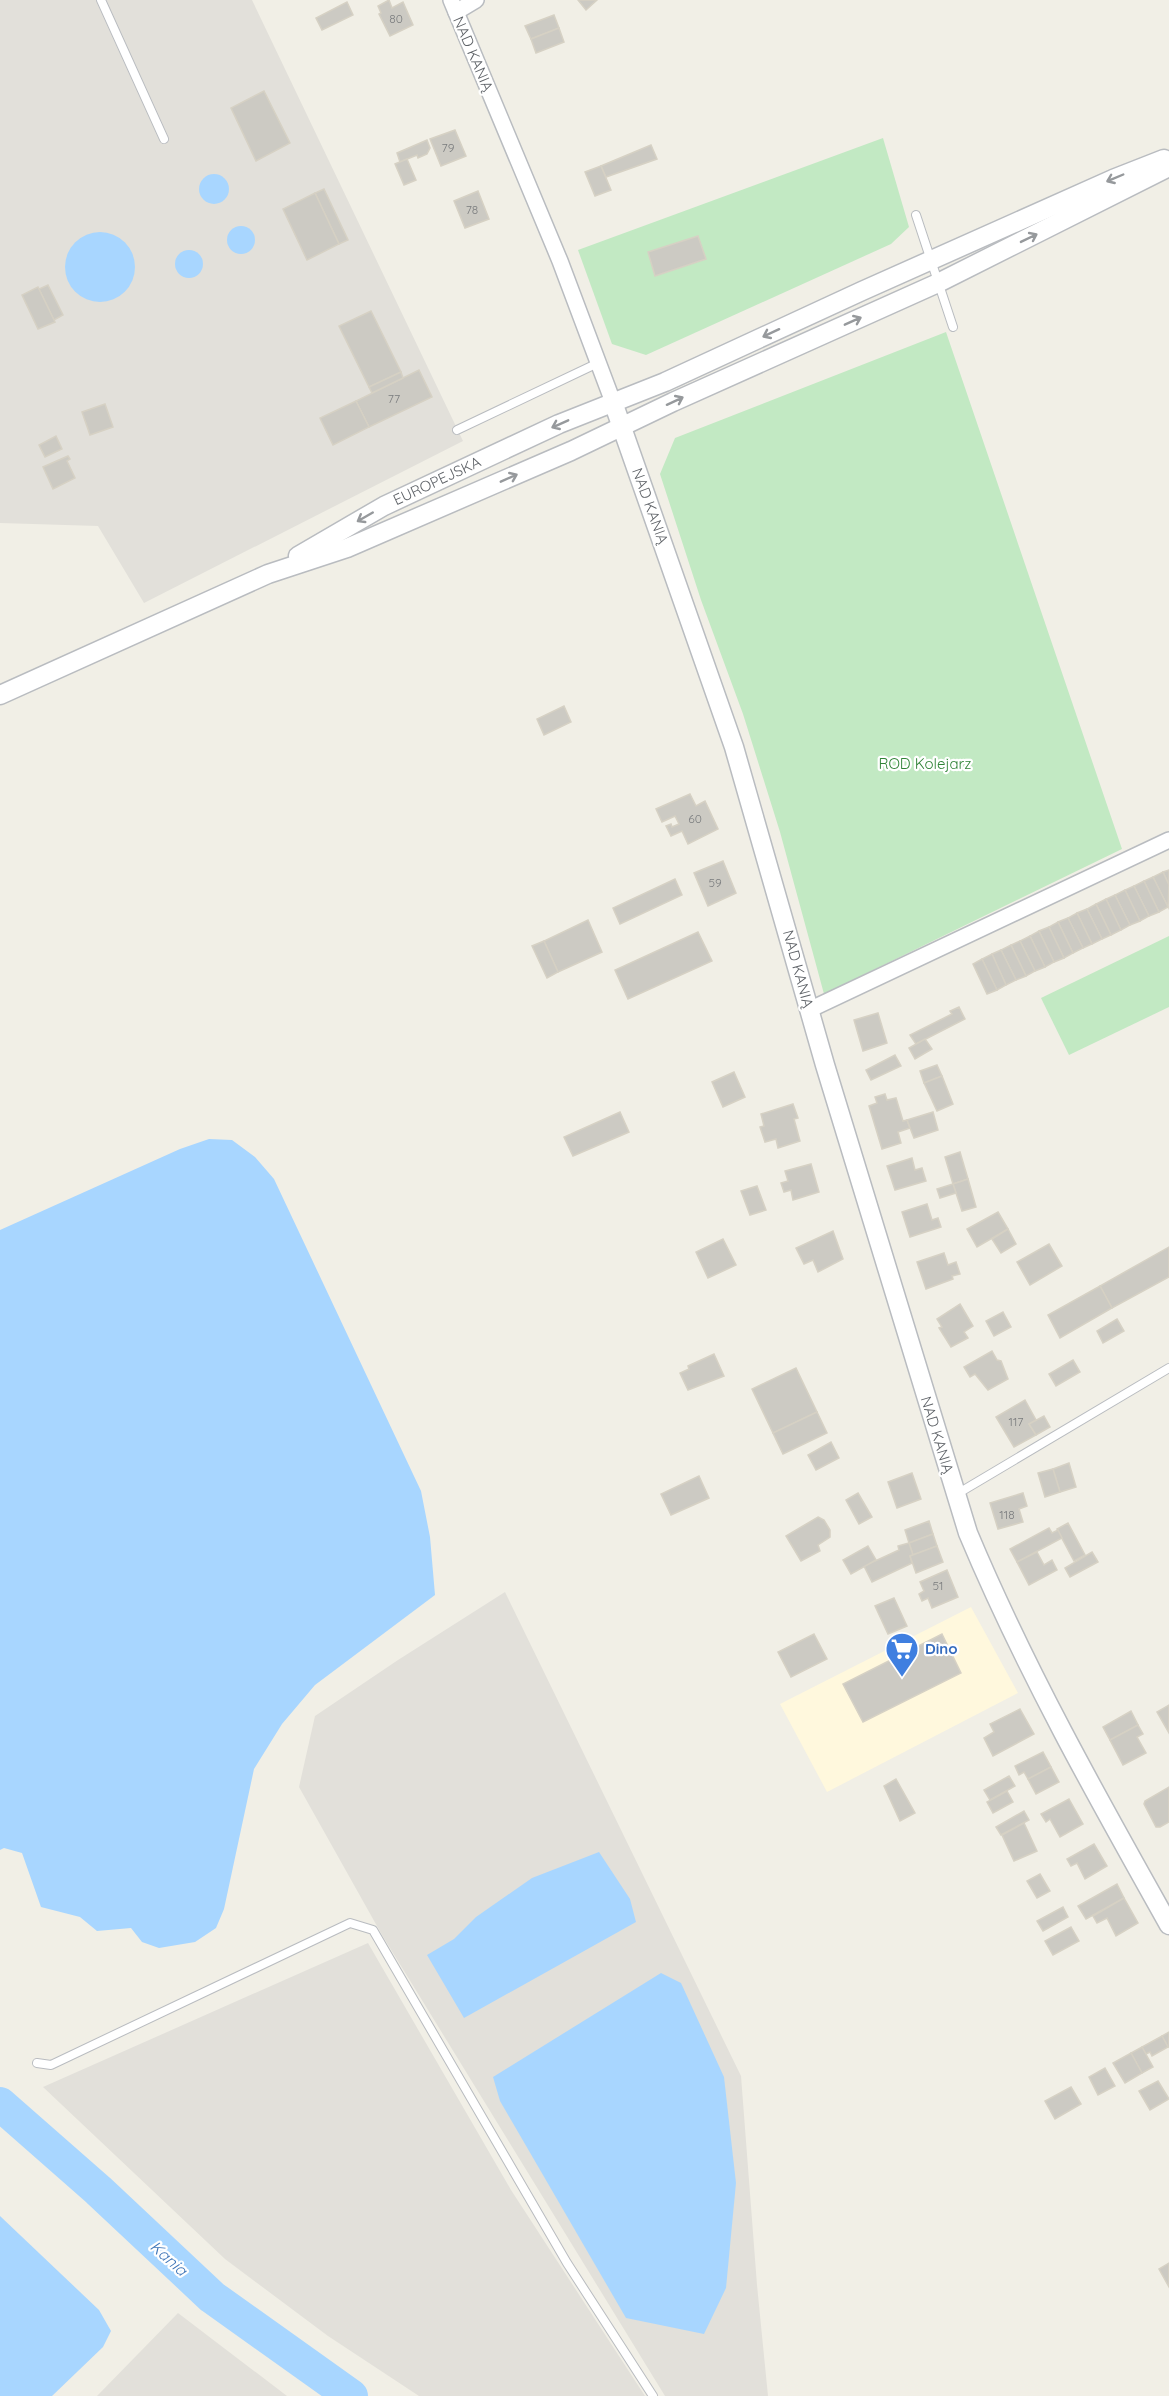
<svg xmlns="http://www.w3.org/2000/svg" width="1169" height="2396" font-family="Quicksand,sans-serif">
<rect width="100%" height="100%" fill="#f1efe6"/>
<path fill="#fff8dd" d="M971,1607L1018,1693L827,1792L780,1704Z"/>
<g fill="#e2e0da">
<path d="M0,0H252L463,441L144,603L98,526L0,523Z"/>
<path d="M505,1592L741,2076L757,2285L768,2396H665L382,1935L299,1787L315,1716L398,1660Z"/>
<path d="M368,1943L511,2190L645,2396H419L328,2336L225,2259L43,2087Z"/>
<path d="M178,2313L287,2396H97Z"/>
</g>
<g fill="#c2e9c3">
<path d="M883,138L909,227L891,244L646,355L612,344L578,250Z"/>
<path d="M946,332L1122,849L824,994L780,832L743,714L701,600L660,474L675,438Z"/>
<path d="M1169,936V1007L1069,1055L1041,998Z"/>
</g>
<g fill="#a8d6ff">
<circle cx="214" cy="189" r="15"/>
<circle cx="241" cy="240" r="14"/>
<circle cx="100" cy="267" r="35"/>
<circle cx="189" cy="264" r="14"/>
<path d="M209,1139L232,1140L255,1157L274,1179L421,1491L430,1537L435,1595L315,1685L282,1724L254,1769L224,1909L216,1928L195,1942L159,1948L142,1942L131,1928L97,1931L80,1917L41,1907L22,1853L4,1848L0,1850V1230L180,1149Z"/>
<path d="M599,1852L630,1899L636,1922L464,2018L427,1955L454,1939L476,1917L532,1878Z"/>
<path d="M661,1973L681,1983L724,2077L736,2183L726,2288L704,2334L626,2318L500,2101L493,2077Z"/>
<path d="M0,2216L99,2310L111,2331L103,2347L52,2396H0Z"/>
</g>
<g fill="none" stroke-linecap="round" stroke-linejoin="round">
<path stroke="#a8d6ff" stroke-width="34" d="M0,2104L98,2190L212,2297L351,2396"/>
</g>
<g fill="#cccac3" stroke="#d6d1c4" stroke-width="1.5">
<path d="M389,0L392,8L403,2L413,25L390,36L379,14L381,13L378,6Z"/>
<path d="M578,0H597L586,10Z"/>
<path d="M347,2L353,15L322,30L316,18Z"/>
<path d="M554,15L559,28L531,39L525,26Z"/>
<path d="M559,28L564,42L536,53L531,39Z"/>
<path d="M264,91L290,143L256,161L231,108Z"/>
<path d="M455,130L466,156L441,166L430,139Z"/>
<path d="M427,140L430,148L427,154L418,158L417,155L400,162L397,153Z"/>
<path d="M651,145L657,159L606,177L601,166Z"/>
<path d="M407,159L416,180L404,185L395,164Z"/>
<path d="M601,166L611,190L595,196L585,172Z"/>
<path d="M324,189L348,240L339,244L315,193Z"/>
<path d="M478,191L489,219L465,228L454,201Z"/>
<path d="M315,193L339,244L307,260L283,209Z"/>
<path d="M698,236L706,259L655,276L648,252Z"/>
<path d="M48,285L63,315L54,320L39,289Z"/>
<path d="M38,287L55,322L38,329L22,295Z"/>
<path d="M371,311L401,372L369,387L339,326Z"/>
<path d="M419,370L432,397L369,427L356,401Z"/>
<path d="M401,372L403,378L372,393L369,387Z"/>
<path d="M356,401L369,427L333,445L320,418Z"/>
<path d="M105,404L113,427L90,435L82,412Z"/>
<path d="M56,436L62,449L45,457L39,445Z"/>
<path d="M68,456L70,459L67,461L75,478L53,489L43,467Z"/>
<path d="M564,706L571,722L544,735L537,719Z"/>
<path d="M690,794L696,806L705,801L718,829L688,844L682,831L671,836L666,826L671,824L672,827L679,824L675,816L662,822L656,809Z"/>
<path d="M723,861L736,893L708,906L694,873Z"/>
<path d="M1169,870V885L1163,872Z"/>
<path d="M1163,872L1169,885L1168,907L1153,877Z"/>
<path d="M1153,877L1168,907L1159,912L1144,881Z"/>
<path d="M675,879L682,895L620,924L613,908Z"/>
<path d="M1144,881L1159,912L1149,916L1134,886Z"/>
<path d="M1134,886L1149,916L1140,921L1125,890Z"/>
<path d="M1125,890L1140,921L1130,925L1115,895Z"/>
<path d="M1115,895L1130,925L1121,930L1106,899Z"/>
<path d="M1106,899L1121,930L1111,935L1096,904Z"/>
<path d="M1096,904L1111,935L1102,939L1087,909Z"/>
<path d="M1087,909L1102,939L1092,944L1077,913Z"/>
<path d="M1077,913L1092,944L1083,948L1068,918Z"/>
<path d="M1068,918L1083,948L1073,953L1058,922Z"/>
<path d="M588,920L602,952L558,972L544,941Z"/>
<path d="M1058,922L1073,953L1064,958L1049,927Z"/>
<path d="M1049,927L1064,958L1054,962L1039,931Z"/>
<path d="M1039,931L1054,962L1045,967L1030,936Z"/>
<path d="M698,932L712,961L628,999L615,970Z"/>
<path d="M1030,936L1045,967L1035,971L1020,941Z"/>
<path d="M544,941L558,972L547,978L532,946Z"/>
<path d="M1020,941L1035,971L1026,976L1011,945Z"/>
<path d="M1011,945L1026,976L1016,980L1001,950Z"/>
<path d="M1001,950L1016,980L1006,985L992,954Z"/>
<path d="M992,954L1006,985L997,990L982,959Z"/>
<path d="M982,959L997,990L987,994L973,964Z"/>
<path d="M959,1007L965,1019L916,1044L910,1035L952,1014L950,1011Z"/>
<path d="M878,1013L887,1043L863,1051L854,1020Z"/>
<path d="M925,1039L932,1049L915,1059L909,1048Z"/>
<path d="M895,1055L901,1066L871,1080L866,1070Z"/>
<path d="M937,1065L942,1076L924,1083L920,1071Z"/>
<path d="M734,1072L745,1097L723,1107L712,1082Z"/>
<path d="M942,1076L953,1104L937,1111L924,1083Z"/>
<path d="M885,1094L887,1100L896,1098L903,1121L907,1120L910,1128L898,1132L901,1143L882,1149L869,1106L877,1103L875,1097Z"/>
<path d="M793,1104L798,1118L794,1119L800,1141L778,1148L776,1139L765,1142L760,1127L764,1126L761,1114Z"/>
<path d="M620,1112L629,1132L573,1156L564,1137Z"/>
<path d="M933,1112L938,1130L914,1138L907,1120Z"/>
<path d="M960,1152L968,1179L953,1184L945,1157Z"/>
<path d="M912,1158L915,1170L922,1168L926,1181L895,1190L887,1166Z"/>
<path d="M811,1164L819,1192L793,1200L791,1190L784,1192L781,1183L788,1181L785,1171Z"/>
<path d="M968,1179L976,1207L962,1211L953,1184Z"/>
<path d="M953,1184L956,1193L940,1198L937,1189Z"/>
<path d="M757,1186L766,1210L750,1215L741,1191Z"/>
<path d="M927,1204L932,1220L938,1218L941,1227L910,1237L902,1212Z"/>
<path d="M998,1212L1008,1229L977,1247L967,1229Z"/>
<path d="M1008,1229L1016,1244L1001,1253L992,1239Z"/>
<path d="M833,1231L843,1259L818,1272L813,1260L804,1264L796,1248Z"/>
<path d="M723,1239L736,1265L708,1278L696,1252Z"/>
<path d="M1049,1244L1062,1266L1030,1285L1017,1262Z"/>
<path d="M1169,1247V1277L1112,1308L1100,1286Z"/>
<path d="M944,1253L948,1265L956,1262L960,1274L952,1276L953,1279L926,1289L917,1262Z"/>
<path d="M1100,1286L1112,1308L1060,1338L1048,1315Z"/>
<path d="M960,1304L973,1326L964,1332L968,1338L951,1347L939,1328L942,1327L937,1319Z"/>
<path d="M1003,1312L1011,1327L994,1336L986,1321Z"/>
<path d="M1117,1319L1124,1331L1103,1343L1097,1331Z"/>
<path d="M992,1351L997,1360L1001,1361L1008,1379L988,1390L975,1374L970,1377L964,1367Z"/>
<path d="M714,1354L724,1376L688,1390L680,1373L689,1369L688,1366Z"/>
<path d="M1073,1360L1080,1372L1056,1386L1049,1374Z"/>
<path d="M796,1368L817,1412L773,1433L752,1389Z"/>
<path d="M1025,1400L1036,1420L1029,1424L1036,1435L1014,1447L996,1417Z"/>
<path d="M817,1412L827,1433L783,1454L773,1433Z"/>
<path d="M1044,1416L1050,1427L1036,1435L1029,1424Z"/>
<path d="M831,1442L839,1458L816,1470L808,1455Z"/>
<path d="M1069,1463L1076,1487L1060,1492L1053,1469Z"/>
<path d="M1053,1469L1060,1492L1045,1497L1038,1473Z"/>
<path d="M912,1473L921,1499L897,1508L888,1482Z"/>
<path d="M699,1476L709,1498L671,1515L661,1494Z"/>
<path d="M858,1493L872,1517L859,1524L846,1500Z"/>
<path d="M1023,1493L1027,1506L1019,1509L1023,1522L998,1529L990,1503Z"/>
<path d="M818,1517L824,1520L830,1530V1537L818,1545L820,1551L801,1561L786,1536Z"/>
<path d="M929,1521L933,1534L909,1543L905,1530Z"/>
<path d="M1068,1523L1085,1555L1074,1561L1057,1529Z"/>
<path d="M1049,1528L1052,1533L1058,1530L1062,1538L1017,1562L1010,1549Z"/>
<path d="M933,1534L937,1546L913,1555L909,1543Z"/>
<path d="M909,1543L913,1555L910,1556L912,1563L872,1582L864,1566L899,1550L898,1546Z"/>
<path d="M868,1546L876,1560L851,1574L843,1560Z"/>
<path d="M937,1546L943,1562L916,1573L910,1556Z"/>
<path d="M1037,1552L1044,1565L1052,1560L1057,1570L1029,1585L1017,1562Z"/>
<path d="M1092,1552L1098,1562L1070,1577L1065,1568Z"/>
<path d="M947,1570L958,1597L932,1608L928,1598L922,1601L919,1594L924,1591L920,1582Z"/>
<path d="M894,1598L907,1626L888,1634L875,1606Z"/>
<path d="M814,1634L827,1659L791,1677L778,1652Z"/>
<path d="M942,1634L961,1673L863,1722L843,1684Z"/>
<path d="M1169,1705V1733L1157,1712Z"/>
<path d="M1020,1709L1034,1734L993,1756L984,1738L994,1732L990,1724Z"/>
<path d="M1131,1711L1138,1725L1110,1740L1103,1727Z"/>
<path d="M1138,1725L1143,1734L1137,1737L1146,1753L1123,1765L1110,1740Z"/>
<path d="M1043,1752L1051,1767L1028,1779L1024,1772L1019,1775L1015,1766Z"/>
<path d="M1051,1767L1059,1782L1036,1794L1028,1779Z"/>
<path d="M1009,1776L1015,1786L990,1800L984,1790Z"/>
<path d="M896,1779L915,1813L900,1821L884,1786Z"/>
<path d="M1169,1787V1822L1160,1827H1156L1144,1804L1145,1801Z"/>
<path d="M1007,1791L1013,1802L993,1813L987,1802Z"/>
<path d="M1069,1799L1083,1824L1060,1837L1050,1819L1046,1822L1041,1814Z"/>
<path d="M1024,1811L1029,1820L1001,1835L996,1827Z"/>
<path d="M1024,1823L1037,1851L1014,1861L1002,1835Z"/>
<path d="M1094,1844L1107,1866L1085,1879L1077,1863L1071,1866L1067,1859Z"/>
<path d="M1040,1874L1050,1891L1037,1898L1027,1881Z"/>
<path d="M1117,1884L1124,1898L1086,1919L1078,1906Z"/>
<path d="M1124,1898L1138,1923L1116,1936L1107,1918L1097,1923L1093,1916Z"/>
<path d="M1063,1907L1068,1917L1043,1931L1037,1921Z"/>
<path d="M1071,1927L1079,1941L1053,1955L1045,1941Z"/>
<path d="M1169,2032V2047H1168L1162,2036Z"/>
<path d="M1162,2036L1168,2047L1152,2056L1150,2052L1146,2054L1142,2047Z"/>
<path d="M1142,2047L1153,2067L1142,2073L1131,2053Z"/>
<path d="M1131,2053L1142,2073L1125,2083L1113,2063Z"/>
<path d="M1105,2068L1115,2086L1098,2095L1089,2077Z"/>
<path d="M1158,2081L1169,2099L1150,2110L1139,2091Z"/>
<path d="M1071,2087L1081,2104L1055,2119L1045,2101Z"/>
<path d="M1169,2263V2287L1159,2269Z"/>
</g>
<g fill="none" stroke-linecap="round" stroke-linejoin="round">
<g stroke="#b9bcc0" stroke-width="10">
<g id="service">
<path d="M101,0L164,139"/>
<path d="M916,215L953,327"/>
<path d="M457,430L598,363"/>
<path d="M957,1494L1169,1368"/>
<path d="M37,2063L51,2065L350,1923L373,1930L567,2263L653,2396"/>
</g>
</g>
<g stroke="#b9bcc0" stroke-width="18">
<g id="minor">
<path d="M451,0L560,261L613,402"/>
<path d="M456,12L476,0"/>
<path d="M809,1010L1169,840"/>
</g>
</g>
<g stroke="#b9bcc0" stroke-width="21">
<g id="tertiary">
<path d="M613,402L734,747L825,1065L968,1533C1025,1669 1097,1797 1169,1925"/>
<path d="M298,556L384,506L559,424L665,382L862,291L1113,179L1164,159"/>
<path d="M0,695L268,574L347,548L571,451L673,402L938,283L1169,167"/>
</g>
</g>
<use href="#service" stroke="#fff" stroke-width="8"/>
<use href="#minor" stroke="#fff" stroke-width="15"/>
<use href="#tertiary" stroke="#fff" stroke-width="18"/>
</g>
<defs><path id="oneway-shaft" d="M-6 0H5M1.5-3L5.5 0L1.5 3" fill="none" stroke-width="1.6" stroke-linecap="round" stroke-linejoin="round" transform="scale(1.5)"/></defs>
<g stroke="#96999c">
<use href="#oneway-shaft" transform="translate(1115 178) rotate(157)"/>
<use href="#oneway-shaft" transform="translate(1029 238) rotate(-26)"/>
<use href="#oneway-shaft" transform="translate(853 321) rotate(-24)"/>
<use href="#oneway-shaft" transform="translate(771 333) rotate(155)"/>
<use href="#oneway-shaft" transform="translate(675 401) rotate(-25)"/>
<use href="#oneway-shaft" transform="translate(560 424) rotate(156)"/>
<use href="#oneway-shaft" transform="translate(509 478) rotate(-24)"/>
<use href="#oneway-shaft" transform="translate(365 517) rotate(150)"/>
</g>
<defs>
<g id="supermarket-pin" transform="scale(1.725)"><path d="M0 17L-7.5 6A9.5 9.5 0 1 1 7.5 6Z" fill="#3f7fe0" stroke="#fff"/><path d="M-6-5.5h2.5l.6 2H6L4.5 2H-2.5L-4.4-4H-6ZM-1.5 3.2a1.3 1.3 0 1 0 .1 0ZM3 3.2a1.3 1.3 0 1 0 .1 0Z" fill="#fff"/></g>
</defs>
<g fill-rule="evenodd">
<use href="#supermarket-pin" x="902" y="1649"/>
</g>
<g text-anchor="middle" stroke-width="4.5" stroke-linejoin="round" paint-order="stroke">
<g font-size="12" fill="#7a7c7e">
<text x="396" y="23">80</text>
<text x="448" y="152">79</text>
<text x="472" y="214">78</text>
<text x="394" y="403">77</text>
<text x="695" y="823">60</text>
<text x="715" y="887">59</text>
<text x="1016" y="1426">117</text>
<text x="1007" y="1519">118</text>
<text x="938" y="1590">51</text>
</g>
<g font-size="15" fill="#5e6267" stroke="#fff">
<text transform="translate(473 54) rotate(67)" y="5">NAD KANIĄ</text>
<text transform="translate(437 481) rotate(-25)" y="5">EUROPEJSKA</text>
<text transform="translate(650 506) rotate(70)" y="5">NAD KANIĄ</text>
<text transform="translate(798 969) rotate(75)" y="5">NAD KANIĄ</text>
<text transform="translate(937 1435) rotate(73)" y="5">NAD KANIĄ</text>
</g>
<g font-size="15" fill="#308337" stroke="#fff">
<text x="925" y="769">ROD Kolejarz</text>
</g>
<g font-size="15" font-weight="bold" fill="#366cbe" stroke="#fff" text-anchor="start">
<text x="925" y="1654">Dino</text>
</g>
<g font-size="16" font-style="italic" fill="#3e75b8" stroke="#fff">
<text transform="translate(169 2258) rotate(42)" y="6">Kania</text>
</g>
</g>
</svg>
